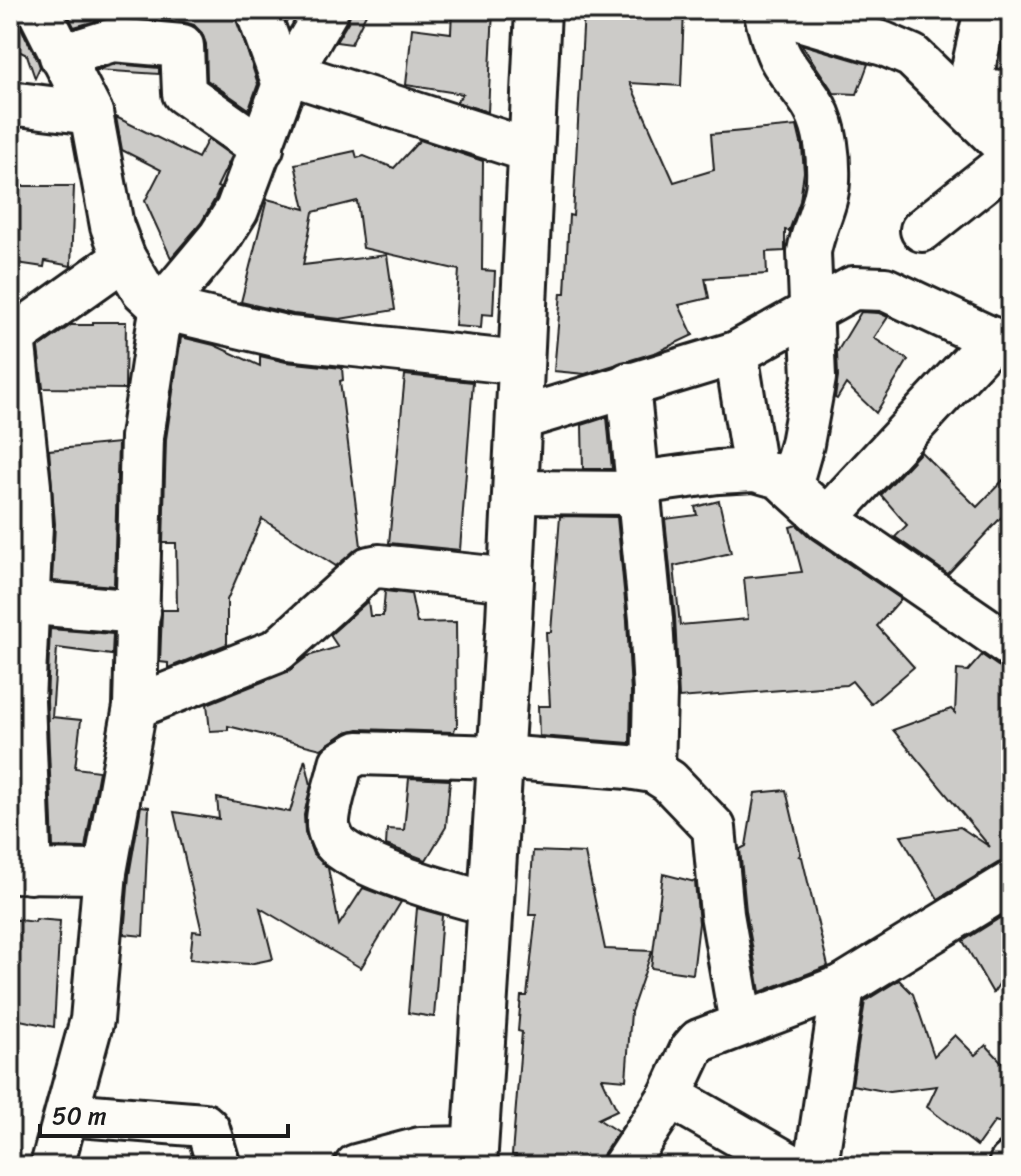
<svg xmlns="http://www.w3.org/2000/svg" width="1021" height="1176" font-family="Sriracha,sans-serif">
<rect width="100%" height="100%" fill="#fdfcf7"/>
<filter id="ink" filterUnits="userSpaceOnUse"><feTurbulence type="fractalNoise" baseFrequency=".0125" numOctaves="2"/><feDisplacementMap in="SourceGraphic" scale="16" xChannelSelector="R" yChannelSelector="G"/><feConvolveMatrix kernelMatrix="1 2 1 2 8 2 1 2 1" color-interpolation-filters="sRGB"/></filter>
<g filter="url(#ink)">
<g fill="#cccbc8" stroke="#1c1c1c" stroke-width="2">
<path d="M66,10H234L258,84L249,109L207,80L206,44L202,33L194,25L184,22L114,16L74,27Z"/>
<path d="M351,10H368L351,44L336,42L348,22Z"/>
<path d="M452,10H493L488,112L456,102L463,94L406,85L412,28L451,33Z"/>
<path d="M584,10H684L681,86L630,83L674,182L714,170L711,134L797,126L802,147L804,172L800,201L789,231L785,230V251L766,252L767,274L705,278L709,298L679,305L693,335L657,352L585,374L554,371L561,293H565L569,215L573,216Z"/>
<path d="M10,24H19L38,61L40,67L35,78L27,55L10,47Z"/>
<path d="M801,44L868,64L857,94L834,93Z"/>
<path d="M116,64L159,68V74L96,70Z"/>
<path d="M116,117L198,158L208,139L232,156L217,187L220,188L215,199L201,223L171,258L145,201L161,170L122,150Z"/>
<path d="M420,140L483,161L482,270L495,271L493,315L482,314L481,328L455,326L459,270L363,248L357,201L313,212L303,265L387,255L395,310L340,319L293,314L241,302L267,199L305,209L295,164L355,151L357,158L364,156L394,168Z"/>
<path d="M10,186H74L71,266L45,261L44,267L10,262Z"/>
<path d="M861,312L879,313L888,317L874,338L908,360L876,413L846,384L837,399L835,398L838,377L837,352Z"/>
<path d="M93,322H126L125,389L43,388L38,348L71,325H93Z"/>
<path d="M181,337L214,345L260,366V356L286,362L342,368L343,380L340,381L361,546L336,566L262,519L227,600V644L168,668V663L160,662L162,610H177L176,543H163L166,439Z"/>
<path d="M405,375L473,382L460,550L389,543Z"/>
<path d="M607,417L612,469H583L582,425Z"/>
<path d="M118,443L114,586L52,581L55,524L49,450Z"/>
<path d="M921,452L977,507L1011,472V507L948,574L895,537L907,525L881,495Z"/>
<path d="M719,501L731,553L674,566L680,625L748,619L744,578L802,572L790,527L797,525L812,539L901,599L877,626L914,667L871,704L852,681L846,685L679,698L675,617L665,519L697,515L695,507Z"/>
<path d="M560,516L617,517L627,621L631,692L630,743L539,736L538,706H550L546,632H551Z"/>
<path d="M385,591L411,594L417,623L456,622L457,727H455L454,732L358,729L346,732L321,749L228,726V730L210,731L207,704L287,672L308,656L338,647L330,635L368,601L370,616H383Z"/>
<path d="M50,629L113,634L112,655L57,648L52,717L81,720L75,768L99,771L85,848L53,847L47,701Z"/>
<path d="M982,655L998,666L1011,670V859L998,863L938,899L901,836L960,827L990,847L893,730L951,709L955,713L957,670L968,671Z"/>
<path d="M305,759L311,785L304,815L305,832L313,854L328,868L339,925L363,888L401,902L361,968L260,908L273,959L249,964L190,959L193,931L202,932L174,812L219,819L217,798L290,812Z"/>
<path d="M409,778L450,780L446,827L426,860L386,845L387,829L404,830Z"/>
<path d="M786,790L801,854L799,856L802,857L828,966L760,992L746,911L740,849L746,846L755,793Z"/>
<path d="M141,806L149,807L143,936L124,934L129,875Z"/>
<path d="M533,851L585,853L605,949L652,951L631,1012L626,1080L602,1078L617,1110L598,1119L618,1132L604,1153L600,1166H515L516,1155H512L522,1032L518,1031L521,996H527L536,915H529Z"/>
<path d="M663,874L695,882L699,923L693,974L651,968Z"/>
<path d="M417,908L442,915L434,1017L408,1013Z"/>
<path d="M1011,911V966L993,993L963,941Z"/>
<path d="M10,919L35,922L36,919L60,921L54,1027L10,1018Z"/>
<path d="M899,980L913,994L934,1056L955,1035L975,1055L986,1045L1011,1072V1127L995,1121L977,1146L927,1107L937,1086L889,1092L852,1085L865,1001Z"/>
</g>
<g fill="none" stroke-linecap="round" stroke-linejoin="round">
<g stroke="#1c1c1c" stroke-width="48">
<g id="minor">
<path d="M39,10L91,113L112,226L124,258L143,290L162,308L289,338L521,363"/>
<path d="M257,10L284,84"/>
<path d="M765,10C769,25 773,43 780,57C790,76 805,90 815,108C826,128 829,158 828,181C827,206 813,227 809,252L814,378L802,444L790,486"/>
<path d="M769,10L884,44L912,56L1011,152"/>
<path d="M986,10L973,69L974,83L984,91L1011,92"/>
<path d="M61,56L113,40L182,46L184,93L262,148"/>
<path d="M292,74L531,151"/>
<path d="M10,103L91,113"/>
<path d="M922,230L1011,159"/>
<path d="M13,336L29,486L31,525L23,701L30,872"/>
<path d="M10,339L124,258"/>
<path d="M736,353L755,470"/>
<path d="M628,384L651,619L655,692L653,771"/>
<path d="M518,419L736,353L853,288L885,289L1011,348"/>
<path d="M638,483L718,472L755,470L780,477L826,519L1011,646"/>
<path d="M516,492L638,493"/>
<path d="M826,519L993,339"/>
<path d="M10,601L139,612"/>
<path d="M135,707L278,650L369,568L379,566L511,580"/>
<path d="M10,871L105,872"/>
<path d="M491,904C459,896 353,867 334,842C332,839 328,829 328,825C327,809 338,779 341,763L358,753L501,757L628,767L653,771L669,781L714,828L722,914L741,1023"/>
<path d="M670,1096L792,1166"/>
<path d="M67,1114L204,1125L208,1129L219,1166"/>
<path d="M52,1166L92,1020L105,872L135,707L142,437L159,323L162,308L170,297L220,237L237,210L284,84L327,10"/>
<path d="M356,1166L420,1149L475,1148"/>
<path d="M624,1166L670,1096L692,1049L699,1041L843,986L1011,883"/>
<path d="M816,1166L843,986"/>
<path d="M1010,1166L1011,1163"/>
</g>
</g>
<g stroke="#1c1c1c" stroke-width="50">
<path id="major" d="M474,1166L509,621L538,10"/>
</g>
<use href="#minor" stroke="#fdfcf7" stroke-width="42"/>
<use href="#major" stroke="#fdfcf7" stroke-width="44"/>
</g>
</g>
<rect width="1021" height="1176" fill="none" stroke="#fdfcf7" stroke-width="40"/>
<rect x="20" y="20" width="981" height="1136" fill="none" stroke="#1c1c1c" stroke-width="3" filter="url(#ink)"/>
<path d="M40 1124v12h248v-12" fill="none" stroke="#1c1c1c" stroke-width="4"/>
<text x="52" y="1124" font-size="24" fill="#1c1c1c" stroke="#fdfcf7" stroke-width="6" paint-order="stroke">50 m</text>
</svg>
